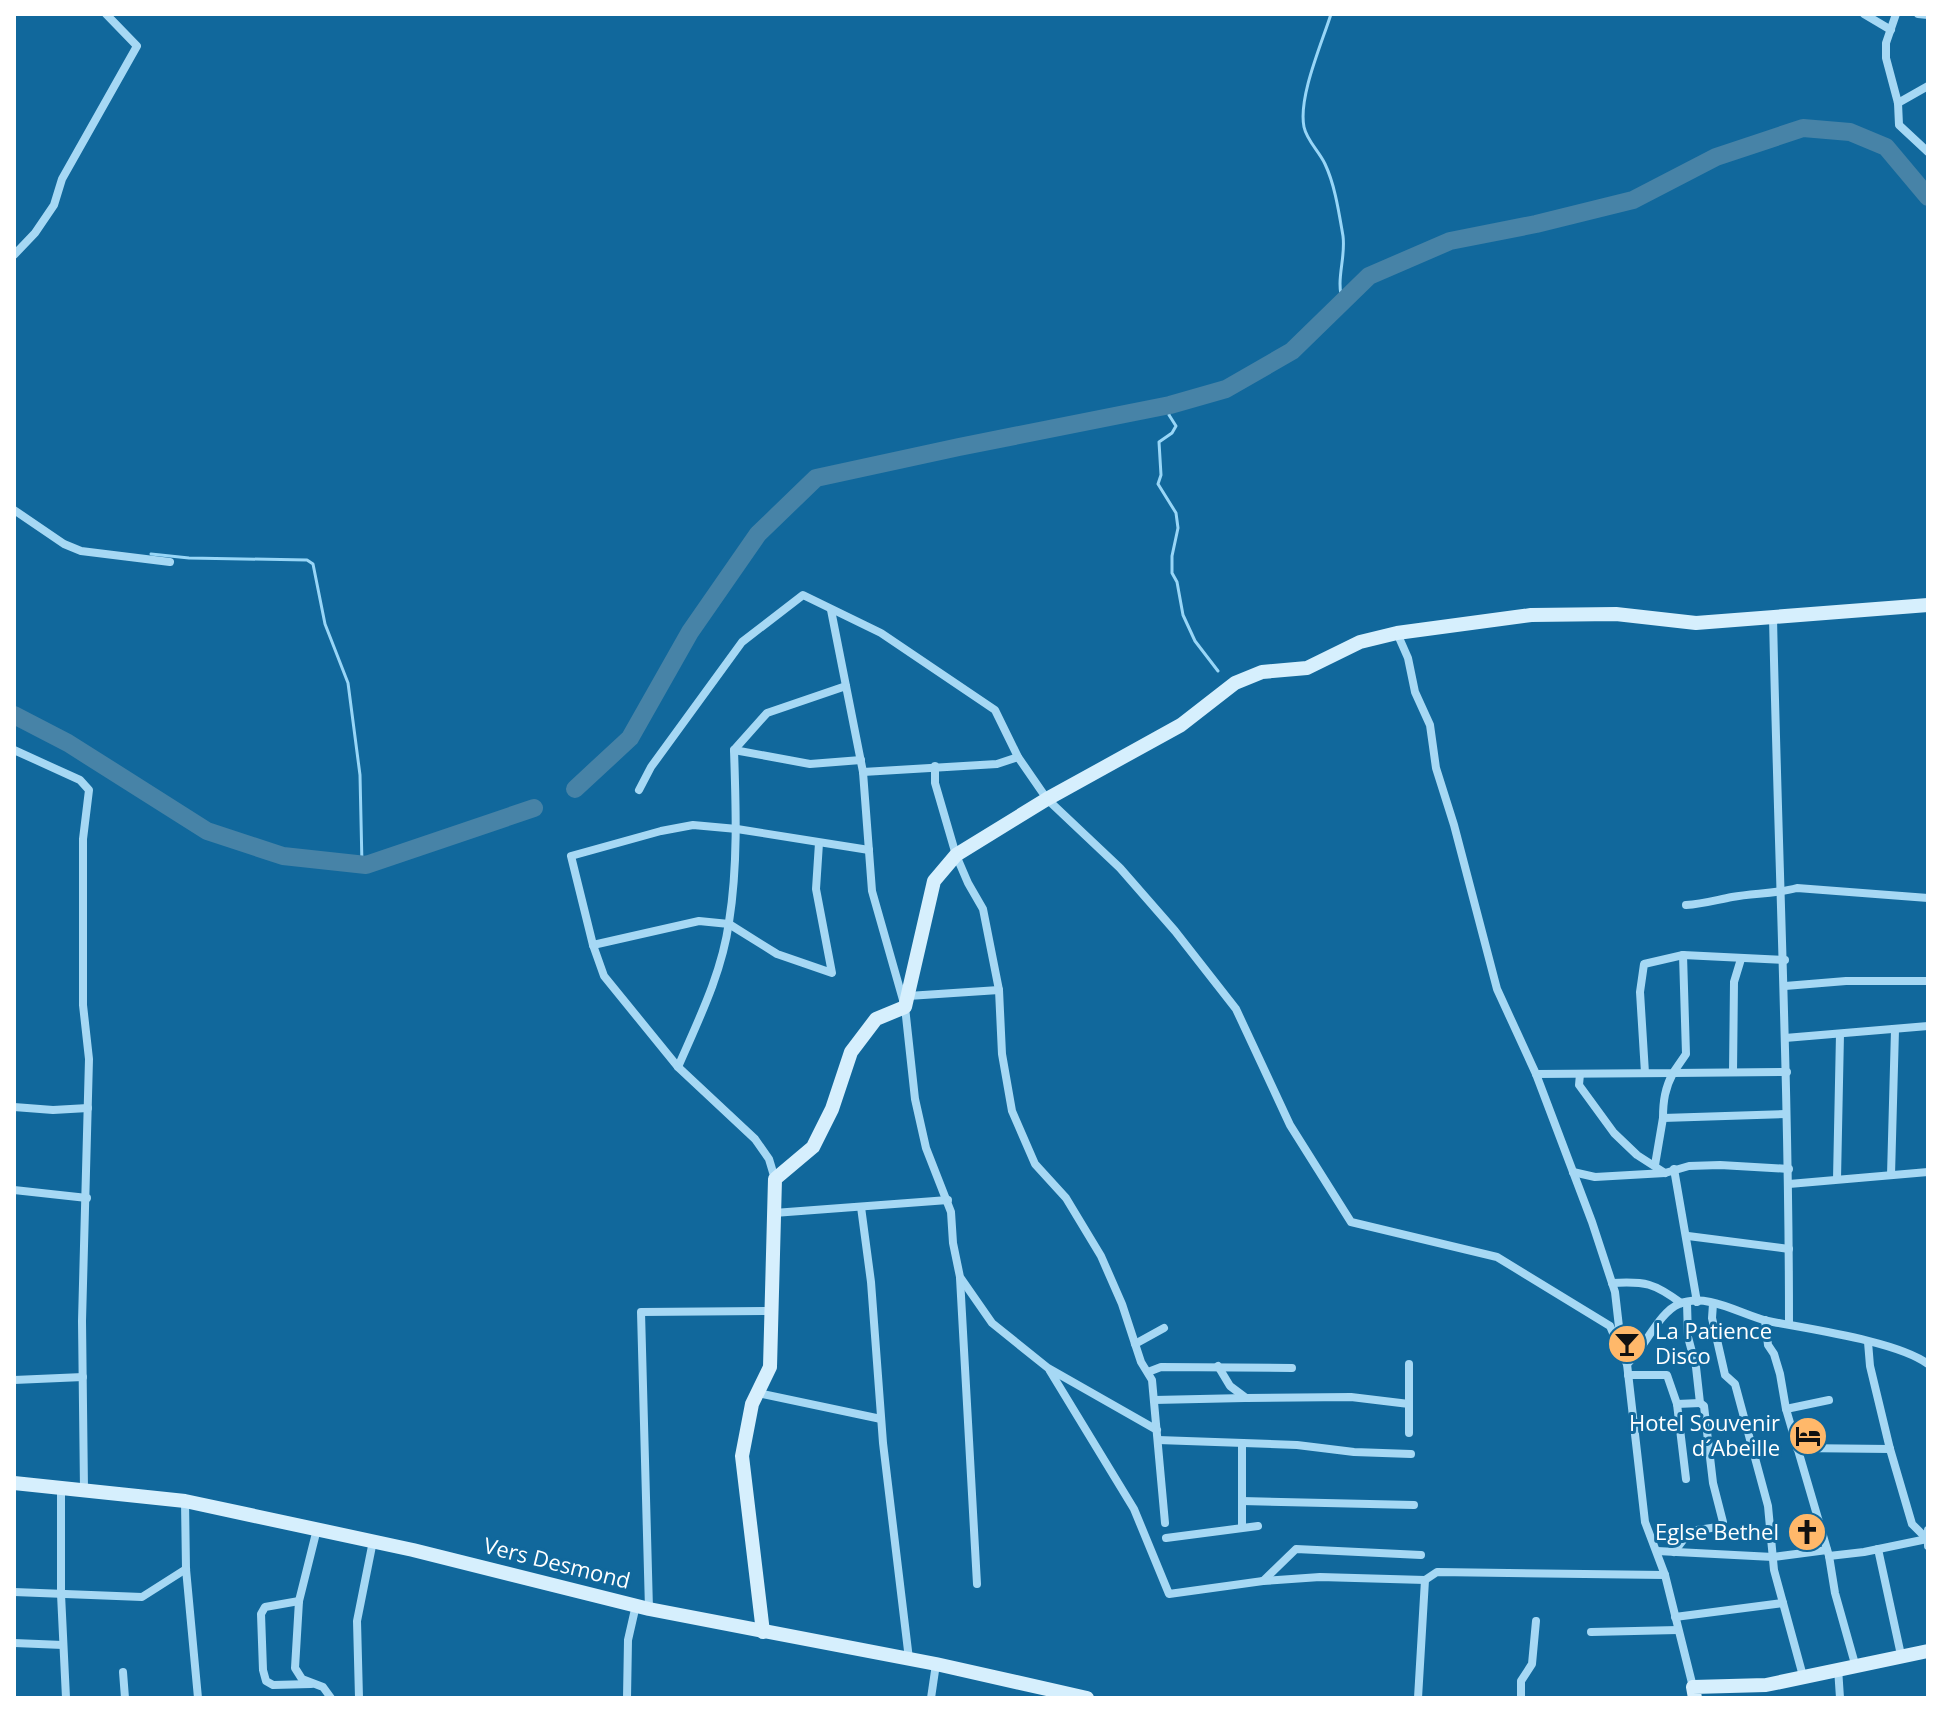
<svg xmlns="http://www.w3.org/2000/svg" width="1942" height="1712" font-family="'Open Sans',sans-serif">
<rect width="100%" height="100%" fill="#11689c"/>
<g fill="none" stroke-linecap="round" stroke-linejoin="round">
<g stroke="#98d6f7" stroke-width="3">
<path d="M1331,14C1322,43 1298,97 1304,127C1307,141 1319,151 1325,164C1335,185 1339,213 1343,236C1346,259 1335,280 1343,302"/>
<path d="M1170,405L1169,415L1176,426L1172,433L1159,442L1161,475L1158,484L1176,513L1178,528L1172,556V573L1177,582L1183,615L1195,641L1218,671"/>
<path d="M151,554L189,558L307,560L313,564L325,624L348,683L360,775L362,865"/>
</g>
<g stroke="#4783a7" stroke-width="18">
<path d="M14,715L68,743L207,831L283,856L366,865L534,808"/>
<path d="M575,789L630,738L690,632L758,534L816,478L959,447L1170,405L1226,389L1292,351L1369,276L1450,241L1536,224L1633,200L1716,157L1803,128L1850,132L1886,147L1928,197"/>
</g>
<g stroke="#a6d8f4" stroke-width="8">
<path d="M1864,14L1891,30"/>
<path d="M1896,14L1886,43V58L1898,103L1899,125L1928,152"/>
<path d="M1918,14L1928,15"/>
<path d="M1898,103L1928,86"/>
<path d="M14,255L35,233L54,205L62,179L137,46L106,14"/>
<path d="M14,510L64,544L81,551L170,562"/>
<path d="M831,610L863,772L872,891L905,1007L915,1099L926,1148L951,1212L953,1243L960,1277L992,1323L1048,1368L1157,1430"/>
<path d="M1773,617C1778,853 1789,1088 1789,1323"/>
<path d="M1397,633L1408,658L1415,692L1430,725L1436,768L1454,825L1497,989L1536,1074L1592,1222L1615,1292L1619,1327L1618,1345L1627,1364L1645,1522L1665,1575L1693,1687"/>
<path d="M14,750L80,780L89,790L83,839V1005L89,1059L82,1321L84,1490"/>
<path d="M734,750L810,764L861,760"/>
<path d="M935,766V783L956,855L968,883L983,909L999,990L1002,1054L1012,1111L1035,1164L1066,1198L1101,1256L1122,1304L1141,1362L1152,1380L1165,1523"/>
<path d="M863,772L997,764L1018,757"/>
<path d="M639,790L651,767L742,642L803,595L881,633L995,710L1018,757L1047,799L1120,868L1175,931L1236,1009L1290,1125L1351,1222L1497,1257L1610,1326L1618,1345"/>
<path d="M1686,905C1702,904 1716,900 1732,897C1754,893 1775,894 1797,888L1928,898"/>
<path d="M593,945L699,921L729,924L777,954L832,973L816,889L819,843"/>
<path d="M1785,986L1846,981H1928"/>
<path d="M908,996L999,990"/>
<path d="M1785,1038L1928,1026"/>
<path d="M678,1067C698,1021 722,973 729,922C738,866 736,808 734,750L767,713L846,686"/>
<path d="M1733,1072L1734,982L1741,959"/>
<path d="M1645,1073L1640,992L1644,964L1683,955L1785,960"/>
<path d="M1536,1074L1673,1073L1686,1054L1683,955"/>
<path d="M1580,1074L1579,1085L1614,1133L1637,1155L1665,1173"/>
<path d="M14,1107L53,1110L88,1108"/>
<path d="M1786,1114L1663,1118C1663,1101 1665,1088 1673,1073L1787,1072"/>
<path d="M1655,1165L1663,1118"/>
<path d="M1674,1169L1697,1302"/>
<path d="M1573,1172L1595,1177L1665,1173L1689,1166L1720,1165L1789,1169"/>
<path d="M1891,1175L1895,1030"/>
<path d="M775,1179L769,1159L755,1139L678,1067L604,976L593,945L571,856L661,831L693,825L737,829L869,850"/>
<path d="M1837,1179L1840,1034"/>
<path d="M1789,1184L1928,1172"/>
<path d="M14,1190L87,1198"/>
<path d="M861,1207L871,1282L883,1443L909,1659"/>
<path d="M774,1213L948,1200"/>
<path d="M1688,1236L1789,1249"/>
<path d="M960,1278L977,1584"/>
<path d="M1612,1283C1645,1281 1654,1283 1681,1303"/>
<path d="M1713,1304L1712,1318L1725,1375L1735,1384L1768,1506L1774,1570L1803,1676"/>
<path d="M1765,1320L1768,1345L1774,1354L1780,1374L1786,1409L1829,1556L1835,1593L1855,1664"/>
<path d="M1868,1342L1870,1366L1890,1449L1912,1524L1927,1539"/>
<path d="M1135,1344L1164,1328"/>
<path d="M1409,1364V1433"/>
<path d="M1627,1364C1644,1349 1659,1312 1679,1304C1708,1292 1741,1315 1768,1321C1808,1329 1897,1341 1928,1364"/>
<path d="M1218,1366L1230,1386L1246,1398L1351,1397L1409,1404"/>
<path d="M1050,1371L1134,1509L1169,1594L1263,1581L1296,1549L1421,1555"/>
<path d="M1148,1372L1161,1367L1292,1368"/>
<path d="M1628,1375H1667L1677,1404L1686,1479"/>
<path d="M14,1380L83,1377"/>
<path d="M758,1393L881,1419"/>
<path d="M1154,1400L1245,1398"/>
<path d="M1677,1404L1700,1403"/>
<path d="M1786,1409L1829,1400"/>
<path d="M1158,1440L1297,1445L1354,1452L1411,1454"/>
<path d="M1242,1444V1526"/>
<path d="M1797,1448L1890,1449"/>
<path d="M61,1488V1594L66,1698"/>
<path d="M185,1501L186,1569L198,1698"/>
<path d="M1242,1501L1414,1505"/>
<path d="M317,1529L299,1601L295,1668L302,1679L323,1687L331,1698"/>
<path d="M1928,1530V1546"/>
<path d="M1166,1538L1258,1526"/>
<path d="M1878,1549L1901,1655"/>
<path d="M1657,1551L1773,1557L1827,1550"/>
<path d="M1674,1552L1690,1531L1718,1527L1723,1522L1713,1483L1704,1406L1700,1403L1696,1367L1688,1337L1687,1303"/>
<path d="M1829,1556L1864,1552L1927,1539"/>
<path d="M1263,1581L1320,1577L1425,1580"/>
<path d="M14,1592L142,1597L186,1569"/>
<path d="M299,1601L265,1607L261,1614L263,1670L266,1681L273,1685L311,1684"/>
<path d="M649,1609L641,1312L772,1311"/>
<path d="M1675,1617L1783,1603"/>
<path d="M1591,1632L1678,1630"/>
<path d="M14,1643L63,1645"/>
<path d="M1838,1668L1840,1698"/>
<path d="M123,1672L125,1698"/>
<path d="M359,1698L357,1621L373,1541"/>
<path d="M627,1698L628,1640L636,1605"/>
<path d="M931,1698L936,1664"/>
<path d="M1418,1698L1425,1580L1437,1572L1665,1575"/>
<path d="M1521,1698V1681L1532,1664L1536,1621"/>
</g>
<g stroke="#d6effd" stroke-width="14">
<path d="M14,1483L185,1501L413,1550L649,1609L936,1664L1087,1698"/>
<path d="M763,1632L742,1456L752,1404L770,1367L775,1179L813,1147L832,1109L851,1052L876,1019L905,1007L934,881L956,855L1047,799L1181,725L1235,683L1262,672L1307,668L1360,642L1397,633L1531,615L1616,614L1696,623L1928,605"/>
<path d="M1695,1698L1693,1687L1766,1685L1928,1651"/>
</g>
</g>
<defs>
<g id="bar-disc" transform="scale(2)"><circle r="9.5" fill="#ffb86a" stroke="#11689c"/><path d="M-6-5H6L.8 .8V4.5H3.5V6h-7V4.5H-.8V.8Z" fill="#111"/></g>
<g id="hotel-disc" transform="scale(2)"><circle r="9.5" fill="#ffb86a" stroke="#11689c"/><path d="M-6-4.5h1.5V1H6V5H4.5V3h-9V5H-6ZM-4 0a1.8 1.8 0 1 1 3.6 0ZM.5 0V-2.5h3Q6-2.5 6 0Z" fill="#111"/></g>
<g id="church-disc" transform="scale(2)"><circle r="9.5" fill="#ffb86a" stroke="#11689c"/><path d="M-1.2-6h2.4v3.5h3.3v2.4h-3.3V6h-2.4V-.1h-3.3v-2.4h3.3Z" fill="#111"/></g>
</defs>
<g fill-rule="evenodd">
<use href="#bar-disc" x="1627" y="1344"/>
<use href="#hotel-disc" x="1808" y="1436"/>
<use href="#church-disc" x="1807" y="1532"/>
</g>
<g text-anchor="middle" stroke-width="6" stroke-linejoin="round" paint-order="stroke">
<g font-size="22" fill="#fff" stroke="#11689c" text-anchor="end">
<text x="1655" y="1339" text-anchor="start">La Patience<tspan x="1655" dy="25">Disco</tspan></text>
<text x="1780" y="1431">Hotel Souvenir<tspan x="1780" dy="25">d´Abeille</tspan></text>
<text x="1779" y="1540">Eglse Bethel</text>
</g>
<g font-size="22" fill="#fff" stroke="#11689c">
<text transform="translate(557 1563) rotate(14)" y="8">Vers Desmond</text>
</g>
</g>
<rect width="1942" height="1712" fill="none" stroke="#ffffff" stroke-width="32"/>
</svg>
